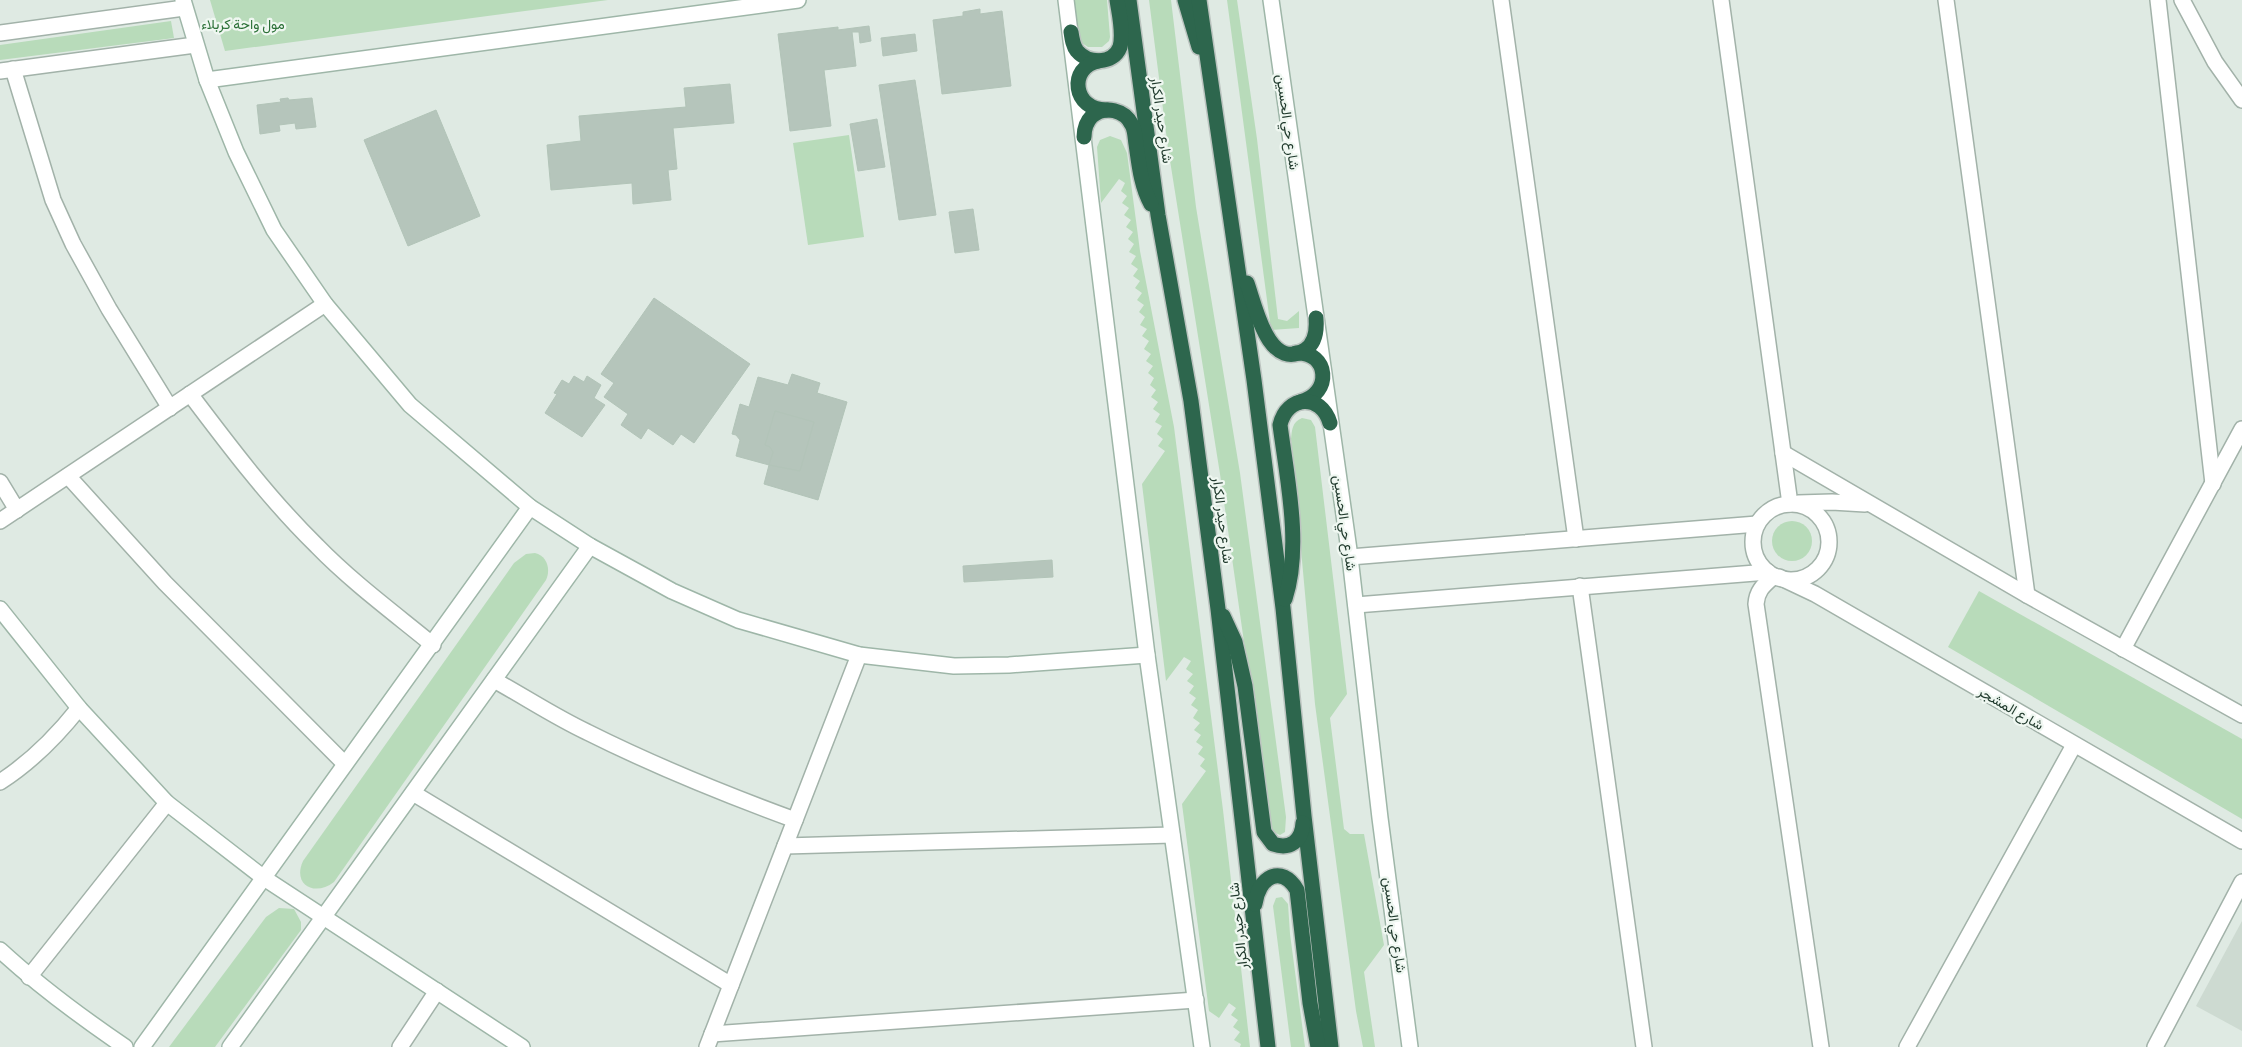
<svg xmlns="http://www.w3.org/2000/svg" width="2242" height="1047" font-family="Commissioner,Vazirmatn,sans-serif">
<rect width="100%" height="100%" fill="#dfeae3"/>
<path fill="#cddad1" d="M2242,921V1031L2196,1006Z"/>
<g fill="#b8dbba">
<path d="M210,0H608L225,51Z"/>
<path d="M1074,0H1107L1110,37L1109,41L1102,47H1088L1082,43L1079,35Z"/>
<path d="M1149,0H1171L1196,207L1240,473L1286,817L1285,832L1280,835L1271,831L1220,474L1168,148Z"/>
<path d="M1227,0H1237L1257,139L1278,319L1287,321L1299,311V328L1271,330Z"/>
<path d="M171,21L174,38L0,60V45Z"/>
<path d="M849,135L864,237L808,245L793,143Z"/>
<path d="M1110,136L1121,140L1127,153L1140,251L1174,427L1223,810L1250,1047H1240L1241,1044L1234,1040L1240,1032L1233,1027L1238,1020L1231,1015L1236,1008L1229,1003L1219,1018L1209,1011L1182,804L1206,771L1200,766L1205,759L1198,754L1203,747L1196,742L1201,735L1194,730L1200,723L1193,718L1198,710L1191,705L1196,698L1189,693L1194,686L1187,681L1193,674L1186,669L1191,661L1184,657L1166,681L1142,484L1165,451L1158,446L1163,439L1157,434L1162,426L1155,422L1160,414L1153,409L1158,402L1151,397L1156,390L1150,385L1154,378L1148,373L1153,366L1146,361L1151,354L1144,349L1149,341L1142,336L1147,329L1140,325L1145,317L1139,312L1144,305L1137,300L1142,293L1135,288L1140,281L1133,276L1138,269L1131,264L1136,256L1129,252L1134,244L1128,239L1133,232L1126,227L1131,220L1124,215L1129,208L1122,203L1127,196L1121,191L1125,183L1119,179L1101,203L1097,147L1100,140Z"/>
<path d="M1302,418L1311,420L1315,427L1347,694L1330,718L1344,829L1350,834H1364L1384,945L1364,972L1375,1047H1363L1356,1011L1315,704L1291,439C1292,430 1292,422 1302,418Z"/>
<circle cx="1792" cy="541" r="20"/>
<path d="M535,553C547,556 551,569 546,580L334,882C315,897 292,885 303,861L514,563L526,554Z"/>
<path d="M1979,591L2242,739V819L1948,647Z"/>
<path d="M1282,897L1288,904L1290,934L1305,1047H1291L1273,906L1276,898Z"/>
<path d="M279,908L294,909L301,922V930L215,1047H169L266,917Z"/>
</g>
<g fill="#b5c5bb" stroke="#b2c4b8">
<path d="M980,9V14L1002,11L1011,86L942,94L933,20L963,16V12Z"/>
<path d="M869,26L871,41L860,43L859,32H852L856,66L824,70L831,126L790,131L778,34L838,27V30Z"/>
<path d="M915,34L917,51L883,56L881,38Z"/>
<path d="M915,80L936,215L899,220L879,85Z"/>
<path d="M730,84L734,123L673,128L677,169L668,170L671,200L633,204L632,183L551,190L547,145L581,141L579,116L686,107L684,88Z"/>
<path d="M288,98L289,100L312,98L316,127L296,129L295,123L279,125L280,131L260,134L257,105L281,102L280,99Z"/>
<path d="M436,110L480,216L408,246L364,140Z"/>
<path d="M877,119L885,167L858,171L850,124Z"/>
<path d="M973,209L979,250L955,253L949,212Z"/>
<path d="M654,298L750,364L694,443L681,434L673,445L648,428L641,439L621,425L628,414L604,397L614,383L601,374Z"/>
<path d="M792,374L820,383L817,393L847,402L818,500L764,484L769,465L736,456L740,440L736,435L732,434L740,404L749,407L758,377L788,385Z"/>
<path d="M574,376L584,382L587,376L601,385L594,398L605,405L582,437L545,413L557,394L554,393L562,380L569,384Z"/>
<path d="M775,411L814,422L800,471L769,465L773,452L770,447L765,445Z"/>
<path d="M1052,560L1053,577L964,582L963,566Z"/>
</g>
<g fill="none" stroke-linecap="round" stroke-linejoin="round">
<g stroke="#a2b2a9" stroke-width="18">
<g id="street">
<path d="M1501,0L1576,539"/>
<path d="M1721,0L1790,504"/>
<path d="M1946,0L2027,595"/>
<path d="M2158,0L2213,484"/>
<path d="M2182,0L2215,62L2242,100"/>
<path d="M0,33L184,8"/>
<path d="M13,69L53,200L73,244L109,309L170,408"/>
<path d="M0,71L195,45"/>
<path d="M190,394C230,447 270,500 317,546C352,582 394,613 433,645"/>
<path d="M1783,453L2027,595L2242,715"/>
<path d="M68,476L165,583L345,764"/>
<path d="M0,482L17,510"/>
<path d="M1798,503L1832,502L1865,504"/>
<circle cx="1791" cy="542" r="38"/>
<path d="M0,521L325,304"/>
<path d="M1350,557L1757,524"/>
<path d="M1774,576C1764,585 1757,590 1756,604L1821,1047"/>
<path d="M1779,577L1815,594L2242,841"/>
<path d="M1580,586L1644,1047"/>
<path d="M1356,605L1768,572"/>
<path d="M2123,649L2242,429"/>
<path d="M494,680C525,697 555,717 587,732C655,766 724,794 795,820"/>
<path d="M0,782C31,762 56,737 79,708"/>
<path d="M413,793L731,985"/>
<path d="M785,846L1172,835"/>
<path d="M29,977L167,803"/>
<path d="M712,1034L1196,1000"/>
<path d="M400,1047L437,991"/>
<path d="M707,1047L859,655"/>
<path d="M1907,1047L2074,745"/>
<path d="M2155,1047L2242,882"/>
</g>
</g>
<g stroke="#9eb6a8" stroke-width="18">
<g id="secondary">
<path d="M183,0L207,80L236,152L274,230L325,304L410,405L530,507L590,546L672,591L738,620L859,655L954,666L1009,665L1147,655"/>
<path d="M1066,0L1147,655L1202,1047"/>
<path d="M1271,0L1350,557L1380,818L1410,1047"/>
<path d="M207,80L798,0"/>
<path d="M0,609L79,708L167,803L264,878L522,1047"/>
<path d="M0,950C39,986 81,1017 125,1047"/>
<path d="M142,1047L530,507"/>
<path d="M230,1047L590,546"/>
</g>
</g>
<g stroke="#bcc4c0" stroke-width="18">
<g id="highway">
<path d="M1129,0L1158,215L1191,401L1218,609L1268,1047"/>
<path d="M1185,0L1199,47"/>
<path d="M1199,0L1254,380L1283,608L1304,816L1331,1047"/>
<path d="M1071,32C1072,39 1073,46 1077,51C1088,64 1113,65 1120,47C1124,33 1119,14 1117,0"/>
<path d="M1099,61C1067,67 1073,111 1107,110"/>
<path d="M1084,137C1084,129 1086,122 1092,116C1105,105 1125,110 1132,125C1135,130 1135,138 1136,144C1139,165 1141,186 1151,204"/>
<path d="M1247,283C1255,305 1268,372 1305,350C1316,343 1317,330 1316,318"/>
<path d="M1296,353C1329,351 1333,394 1300,402"/>
<path d="M1285,599C1302,547 1287,478 1280,425C1287,395 1321,393 1330,423"/>
<path d="M1223,616L1235,642L1245,686L1264,832L1273,844C1290,850 1302,841 1303,823"/>
<path d="M1255,904C1258,878 1281,863 1297,890L1310,1003L1318,1047"/>
</g>
</g>
<use href="#street" stroke="#fff" stroke-width="15"/>
<use href="#secondary" stroke="#fff" stroke-width="15"/>
<use href="#highway" stroke="#2d664d" stroke-width="15"/>
</g>
<g text-anchor="middle" stroke-width="4.5" stroke-linejoin="round" paint-order="stroke">
<g font-size="14" fill="#2b7037" stroke="#eff7f1">
<text x="243" y="29">مول واحة كربلاء</text>
</g>
<g font-size="14" fill="#203a2d" stroke="#eff7f1">
<text transform="translate(1162 120) rotate(82)" y="5">شارع حيدر الكرار</text>
<text transform="translate(1288 122) rotate(82)" y="5">شارع حي الحسين</text>
<text transform="translate(1223 520) rotate(83)" y="5">شارع حيدر الكرار</text>
<text transform="translate(1345 523) rotate(82)" y="5">شارع حي الحسين</text>
<text transform="translate(2011 708) rotate(30)" y="5">شارع المشجر</text>
<text transform="translate(1395 925) rotate(82)" y="5">شارع حي الحسين</text>
<text transform="translate(1238 926) rotate(-96)" y="5">شارع حيدر الكرار</text>
</g>
</g>
</svg>
